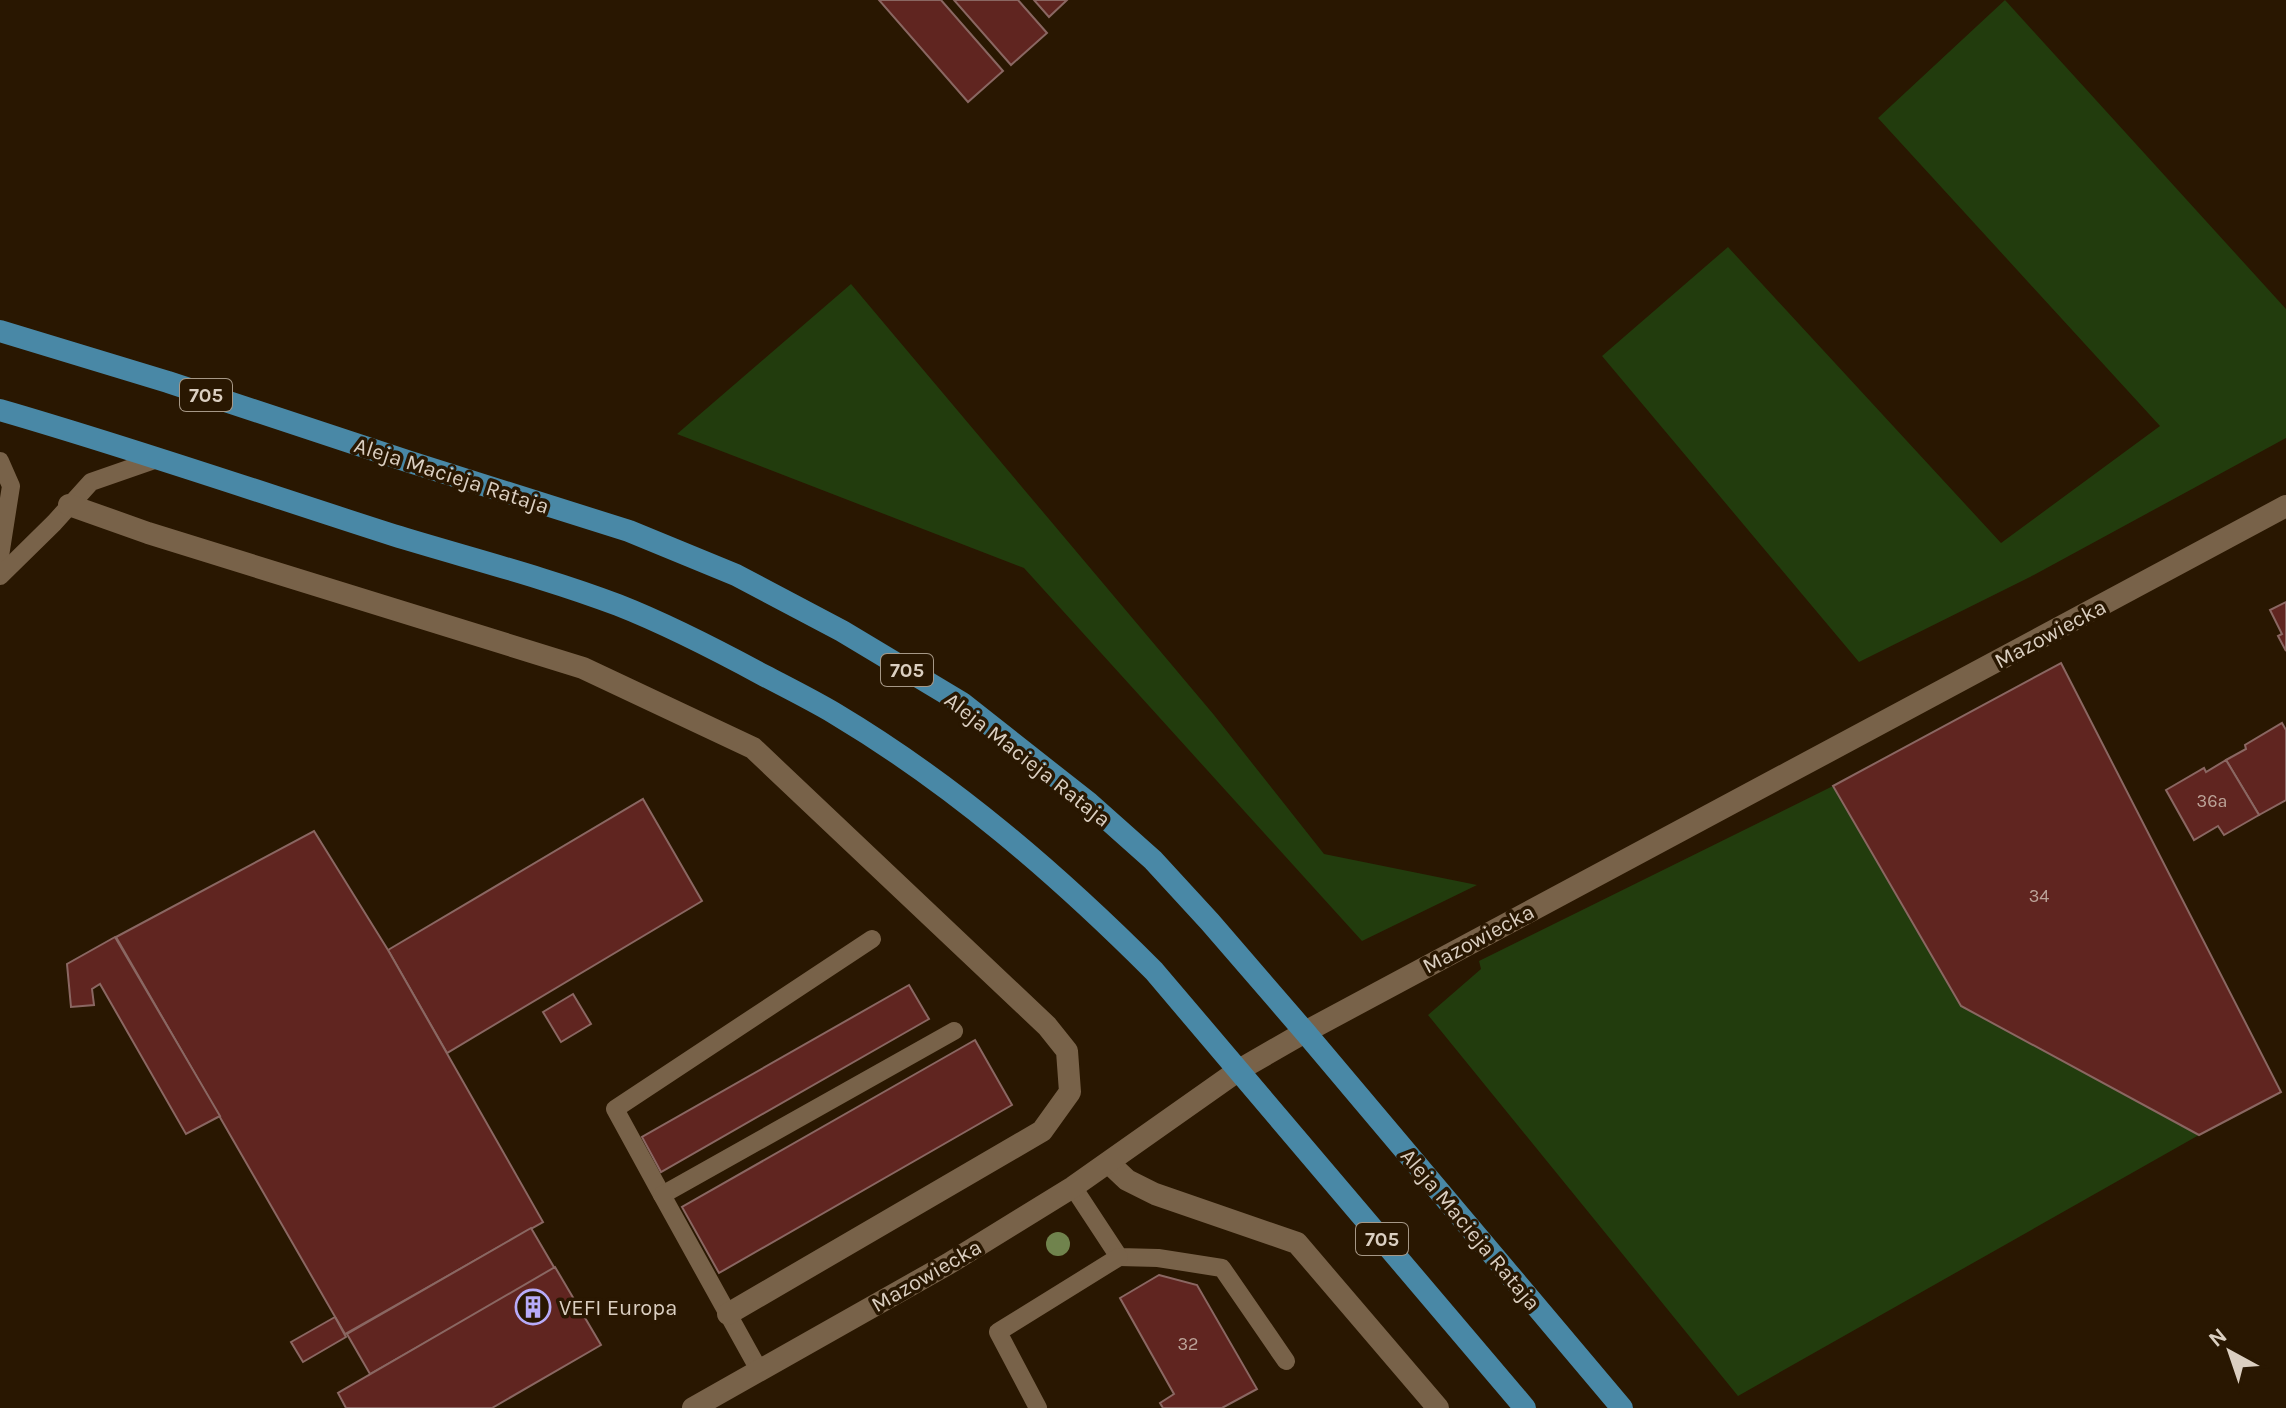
<svg xmlns="http://www.w3.org/2000/svg" width="2286" height="1408" font-family="Karla,sans-serif">
<rect width="100%" height="100%" fill="#291701"/>
<g fill="#223c0d">
<path d="M2005,0L2286,309V438L2030,577L1859,662L1602,356L1728,247L2001,543L2160,426L1878,118Z"/>
<path d="M851,284L1214,715L1324,854L1477,885L1362,941L1024,568L677,434Z"/>
<path d="M1833,786L1961,1006L2199,1135L1738,1396L1428,1015L1481,969L1479,961Z"/>
</g>
<g fill="#602520" stroke="#8a6762" stroke-width="2">
<path d="M879,0H941L1003,71L968,102Z"/>
<path d="M954,0H1018L1047,33L1011,65Z"/>
<path d="M1034,0H1067L1049,17Z"/>
<path d="M2286,602V651L2278,636L2282,634L2270,610Z"/>
<path d="M2061,663L2281,1092L2199,1135L1961,1006L1833,786Z"/>
<path d="M2282,723L2286,730V800L2259,815L2226,760L2246,749L2245,745Z"/>
<path d="M2226,760L2259,815L2224,835L2218,826L2194,840L2166,790L2204,768L2206,772Z"/>
<path d="M643,799L702,901L447,1053L388,950Z"/>
<path d="M314,831L388,950L543,1222L345,1334L116,937Z"/>
<path d="M115,937L220,1116L186,1134L100,984L92,989L94,1005L71,1007L67,964Z"/>
<path d="M909,985L929,1019L661,1172L642,1137Z"/>
<path d="M573,994L591,1024L561,1042L543,1012Z"/>
<path d="M975,1040L1012,1105L719,1273L682,1207Z"/>
<path d="M531,1228L555,1269L370,1374L347,1334Z"/>
<path d="M555,1267L601,1345L492,1408H346L338,1393Z"/>
<path d="M1159,1275L1197,1285L1257,1389L1222,1408H1163L1160,1403L1174,1394L1120,1298Z"/>
<path d="M335,1317L346,1337L303,1362L291,1342Z"/>
</g>
<g fill="none" stroke-linecap="round" stroke-linejoin="round">
<g stroke="#786249" stroke-width="18">
<path d="M0,461L11,486L0,556"/>
<path d="M0,576L54,523L91,482L160,458"/>
<path d="M1073,1187L1119,1257L1158,1258L1222,1268L1286,1361"/>
<path d="M662,1195L615,1109L872,939"/>
<path d="M759,1370L662,1195L954,1031"/>
<path d="M1038,1408L998,1332L1119,1257"/>
</g>
<g stroke="#786249" stroke-width="22">
<path d="M69,505L148,533L583,668L753,748L1047,1026L1067,1051L1070,1092L1042,1131L728,1314"/>
<path d="M1109,1163L1127,1180L1155,1194L1297,1243L1438,1408"/>
<path d="M693,1408L948,1264L1073,1187L1239,1070L1305,1032L2286,506"/>
</g>
<g stroke="#4988a6" stroke-width="22">
<path d="M0,331L168,382L410,462L629,531L736,575L842,631L962,703L1089,803L1153,860L1210,922L1305,1032L1622,1408"/>
<path d="M0,410C132,448 262,493 393,535C468,558 544,577 618,605C669,625 717,650 765,676C788,688 812,700 834,713C953,784 1057,874 1154,971L1525,1408"/>
</g>
</g>
<circle fill="#70834d" cx="1058" cy="1244" r="12"/>
<defs>
<g id="building-ring" transform="scale(1.8)"><circle r="9.5" fill="#291701" stroke="#b7abf8" stroke-width="1.5"/><path d="M-4-6H4V6H1V3H-1V6H-4ZM-2.5-4.3h1.7v1.8h-1.7ZM.8-4.3h1.7v1.8H.8ZM-2.5-1h1.7V.8h-1.7ZM.8-1h1.7V.8H.8Z" fill="#b7abf8"/></g>
</defs>
<g fill-rule="evenodd">
<use href="#building-ring" x="533" y="1307"/>
</g>
<g text-anchor="middle" stroke-width="7" stroke-linejoin="round" paint-order="stroke">
<g font-size="18" fill="#bca499">
<text x="2212" y="807">36a</text>
<text x="2039" y="902">34</text>
<text x="1188" y="1350">32</text>
</g>
<g fill="#291701" stroke="#a69887" stroke-width="2">
<rect x="180" y="379" width="52" height="32" rx="6"/>
<rect x="881" y="654" width="52" height="32" rx="6"/>
<rect x="1356" y="1223" width="52" height="32" rx="6"/>
</g>
<g font-size="20" font-weight="bold" fill="#dbcfc1">
<text x="206" y="402">705</text>
<text x="907" y="677">705</text>
<text x="1382" y="1246">705</text>
</g>
<g font-size="22" fill="#dbcfc1" stroke="#291701">
<text transform="translate(452 475) rotate(18)" y="8">Aleja Macieja Rataja</text>
<text transform="translate(2050 633) rotate(-28)" y="8">Mazowiecka</text>
<text transform="translate(1028 759) rotate(38)" y="8">Aleja Macieja Rataja</text>
<text transform="translate(1478 938) rotate(-28)" y="8">Mazowiecka</text>
<text transform="translate(1471 1229) rotate(50)" y="8">Aleja Macieja Rataja</text>
<text transform="translate(926 1275) rotate(-30)" y="8">Mazowiecka</text>
</g>
<g font-size="22" fill="#dbcfc1" stroke="#291701" text-anchor="start">
<text x="559" y="1315">VEFI Europa</text>
</g>
</g>
<g transform="translate(2230 1352) rotate(320)" stroke="#291701" stroke-width="6" paint-order="stroke">
<path d="M0-6L14 30L0 20L-14 30Z" fill="#dbcfc1"/>
<text y="-12" font-size="22" font-weight="bold" text-anchor="middle" fill="#dbcfc1">N</text>
</g>
</svg>
